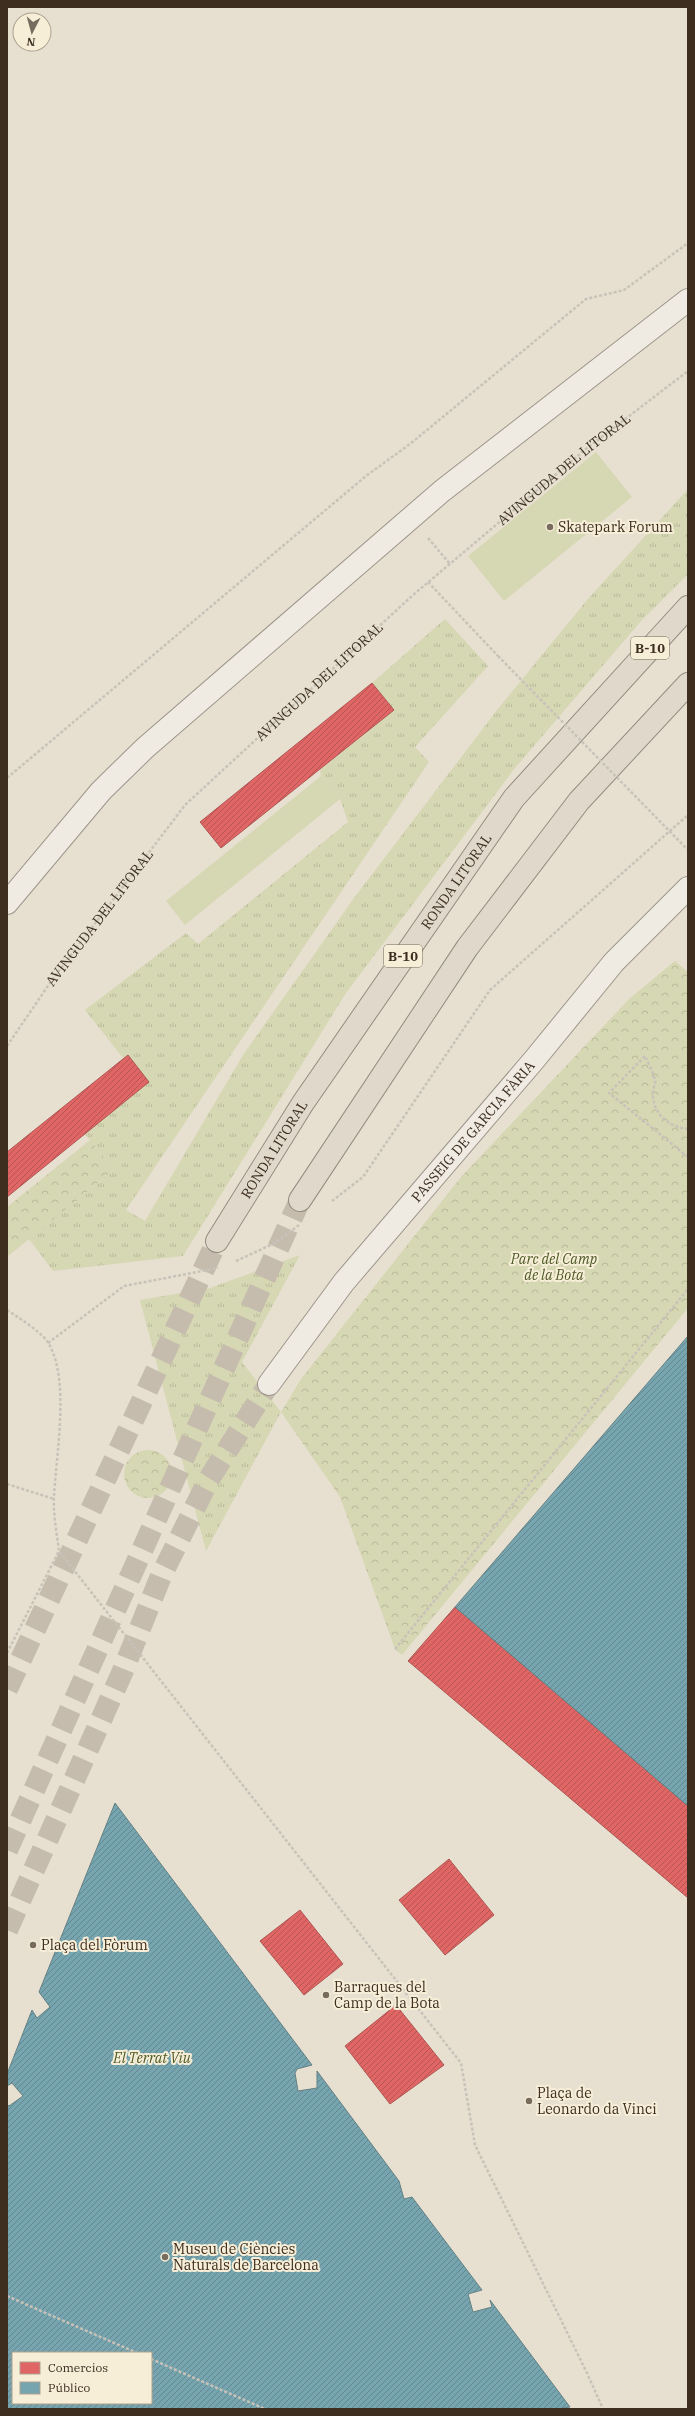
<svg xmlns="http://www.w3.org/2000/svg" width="695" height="2416" font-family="'IBM Plex Serif',serif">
<defs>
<pattern id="grass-tufts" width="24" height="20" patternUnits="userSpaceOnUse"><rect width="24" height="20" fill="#d6d7b3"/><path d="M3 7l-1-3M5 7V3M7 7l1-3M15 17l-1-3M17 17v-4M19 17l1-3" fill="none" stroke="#b9b99a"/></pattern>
<pattern id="forest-crowns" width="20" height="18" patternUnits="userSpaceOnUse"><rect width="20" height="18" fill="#d6d7b3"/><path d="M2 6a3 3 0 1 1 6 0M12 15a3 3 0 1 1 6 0" fill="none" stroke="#b9b99a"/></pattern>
<pattern id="shops-hatch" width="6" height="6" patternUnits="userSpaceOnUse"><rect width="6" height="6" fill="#e06666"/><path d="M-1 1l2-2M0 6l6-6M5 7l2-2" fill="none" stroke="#b75454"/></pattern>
<pattern id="public-hatch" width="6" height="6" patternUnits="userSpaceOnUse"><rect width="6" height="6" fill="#76a5af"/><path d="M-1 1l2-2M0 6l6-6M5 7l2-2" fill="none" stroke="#62878e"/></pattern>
</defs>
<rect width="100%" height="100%" fill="#e7e0d1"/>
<g fill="url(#grass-tufts)">
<path d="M688,489V574L642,620L515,768L346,993L183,1256L53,1271L29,1239L114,1170L85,1134L149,1082L128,1055L123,1058L85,1010L186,933L198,944L348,822L340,799L321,776L320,770L394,710L372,683L445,619L488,666L415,747L429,762L126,1210L145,1221L243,1055L354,898L497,710L587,600Z"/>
<path d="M300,1255L242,1362L281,1412L206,1551L140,1300L210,1288Z"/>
</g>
<g fill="url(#forest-crowns)">
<path d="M675,961L688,972V1308L402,1655L395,1649L340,1497L281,1412L301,1379L461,1177L630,998Z"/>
<path d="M90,1140L114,1170L7,1257V1207Z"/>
<circle cx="148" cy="1474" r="24"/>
</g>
<g fill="#d6d7b3">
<path d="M596,452L632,497L504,601L468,556Z"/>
<path d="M321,776L340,799L185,925L166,901Z"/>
</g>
<g fill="url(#shops-hatch)" stroke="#af5551">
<path d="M372,683L394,710L221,848L200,822Z"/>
<path d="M128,1055L149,1082L7,1197V1152Z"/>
<path d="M455,1607L688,1806V1898L408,1661Z"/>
<path d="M449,1859L494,1915L445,1955L399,1900Z"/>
<path d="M300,1910L343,1964L304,1995L260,1941Z"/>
<path d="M396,2005L444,2065L390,2104L345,2046Z"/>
</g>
<g fill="url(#public-hatch)" stroke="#658184" fill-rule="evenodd">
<path d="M688,1336V1806L455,1607Z"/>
<path d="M115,1803L312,2065L297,2069L295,2073L298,2091L317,2088V2071L399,2181L404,2199L412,2197L482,2290L468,2294L473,2312L492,2307L490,2300L570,2407L559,2409H7V2104L9,2106L23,2096L12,2083L7,2086V2074L32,2010L37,2018L50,2007L39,1992ZM13,2353H151V2403H13Z"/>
</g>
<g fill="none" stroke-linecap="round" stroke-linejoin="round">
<path stroke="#c5bcae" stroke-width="22" stroke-dasharray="22 11" stroke-linecap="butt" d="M7,1930L122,1673L161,1576L209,1479L269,1384"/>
<g stroke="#c5bcae" stroke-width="22" stroke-dasharray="22 11" stroke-linecap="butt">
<path d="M7,1689L217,1241"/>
<path d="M7,1850L300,1200"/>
</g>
<g stroke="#9c958a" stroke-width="24">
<g id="secondary">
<path d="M7,903L101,791L145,748L442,491L688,300"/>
<path id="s2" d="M269,1384L344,1282L534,1060L614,962L688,888"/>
</g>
</g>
<g stroke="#928b80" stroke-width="24">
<g id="trunk">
<path d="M300,1200L467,948L579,801L688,684"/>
<path id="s3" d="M217,1241L303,1103L514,798L688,607"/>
</g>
</g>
<g stroke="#c8c2b9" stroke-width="2.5" stroke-dasharray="3 2" stroke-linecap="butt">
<path d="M428,538L450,564"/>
<path d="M428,582L498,656"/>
<path d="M7,778L366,476L410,444L586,299L624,290L688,243"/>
<path id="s1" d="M7,1046L52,980L185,805L413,595L586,449L688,371"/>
<path d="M688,1129C668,1127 652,1113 653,1092C653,1088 656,1084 655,1080C653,1072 648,1063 645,1056L609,1093L688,1157"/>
<path d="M332,1201L363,1177L490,990L688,815"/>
<path d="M236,1261L275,1243L299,1225"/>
<path d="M7,1310C19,1318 42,1332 49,1344C70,1381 56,1455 54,1497C53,1515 57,1534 59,1551L461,2063L475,2145L587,2373L603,2409"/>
<path d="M48,1343L124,1286L218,1268"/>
<path d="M7,1484L54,1499"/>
<path d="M395,1649L688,1289"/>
<path d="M7,1653L59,1551"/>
<path d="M7,2296L137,2353"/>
<path d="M151,2359L265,2409"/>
</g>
<use href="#secondary" stroke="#efebe3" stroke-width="22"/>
<use href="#trunk" stroke="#e0d9cb" stroke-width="22"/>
<path stroke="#c8c2b9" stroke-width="2.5" stroke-dasharray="3 2" stroke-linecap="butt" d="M498,656L688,850"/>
</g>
<g fill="#786c5e" stroke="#f7eed8" stroke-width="1.5">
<circle cx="550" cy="527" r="4"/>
<circle cx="33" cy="1945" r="4"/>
<circle cx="326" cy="1995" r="4"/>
<circle cx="529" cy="2101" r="4"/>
<circle cx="165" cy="2257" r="4"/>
</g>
<g text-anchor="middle" stroke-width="4" stroke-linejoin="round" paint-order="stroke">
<g fill="#f7eed8" stroke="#756857" stroke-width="1">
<rect x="631" y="637" width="38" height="22" rx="3"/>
<rect x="384" y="945" width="38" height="22" rx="3"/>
</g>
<g font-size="13" font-weight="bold" fill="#3d2e20">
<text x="650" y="653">B-10</text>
<text x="403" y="961">B-10</text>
</g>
<g font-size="14" fill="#3d2e20" stroke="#f7eed8">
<text dy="5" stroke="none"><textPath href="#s1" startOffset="806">AVINGUDA DEL LITORAL</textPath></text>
<text dy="5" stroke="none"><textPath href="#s1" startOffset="482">AVINGUDA DEL LITORAL</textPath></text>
<text dy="5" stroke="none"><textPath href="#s3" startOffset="432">RONDA LITORAL</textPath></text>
<text dy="5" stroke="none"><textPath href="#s1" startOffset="158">AVINGUDA DEL LITORAL</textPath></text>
<text dy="5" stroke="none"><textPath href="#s2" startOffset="325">PASSEIG DE GARCIA FÀRIA</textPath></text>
<text dy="5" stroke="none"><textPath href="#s3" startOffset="108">RONDA LITORAL</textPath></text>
</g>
<g font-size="14" fill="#3d2e20" stroke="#f7eed8" text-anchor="start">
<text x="558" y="532">Skatepark Forum</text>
<text x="41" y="1950">Plaça del Fòrum</text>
<text x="334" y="1992">Barraques del<tspan x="334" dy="16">Camp de la Bota</tspan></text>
<text x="537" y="2098">Plaça de<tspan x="537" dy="16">Leonardo da Vinci</tspan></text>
<text x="173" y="2254">Museu de Ciències<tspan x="173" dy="16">Naturals de Barcelona</tspan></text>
</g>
<g font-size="14" font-style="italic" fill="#4d5a26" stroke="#f7eed8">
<text x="554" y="1264">Parc del Camp<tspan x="554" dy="16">de la Bota</tspan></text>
<text x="152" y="2063">El Terrat Viu</text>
</g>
</g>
<rect width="695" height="2416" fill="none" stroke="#3d2e20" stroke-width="16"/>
<rect x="12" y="2352" width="140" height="52" fill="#f7eed8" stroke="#ada18e"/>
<rect x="20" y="2362" width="20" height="12" fill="#e06666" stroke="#ada18e"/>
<text x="48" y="2372" font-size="12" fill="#3d2e20">Comercios</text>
<rect x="20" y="2382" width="20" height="12" fill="#76a5af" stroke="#ada18e"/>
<text x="48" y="2392" font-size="12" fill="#3d2e20">Público</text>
<g transform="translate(32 32) rotate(186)"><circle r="19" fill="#f7eed8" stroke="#ada18e"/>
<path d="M0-3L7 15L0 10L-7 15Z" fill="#786c5e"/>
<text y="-6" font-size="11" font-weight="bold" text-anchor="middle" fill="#3d2e20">N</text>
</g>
</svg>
